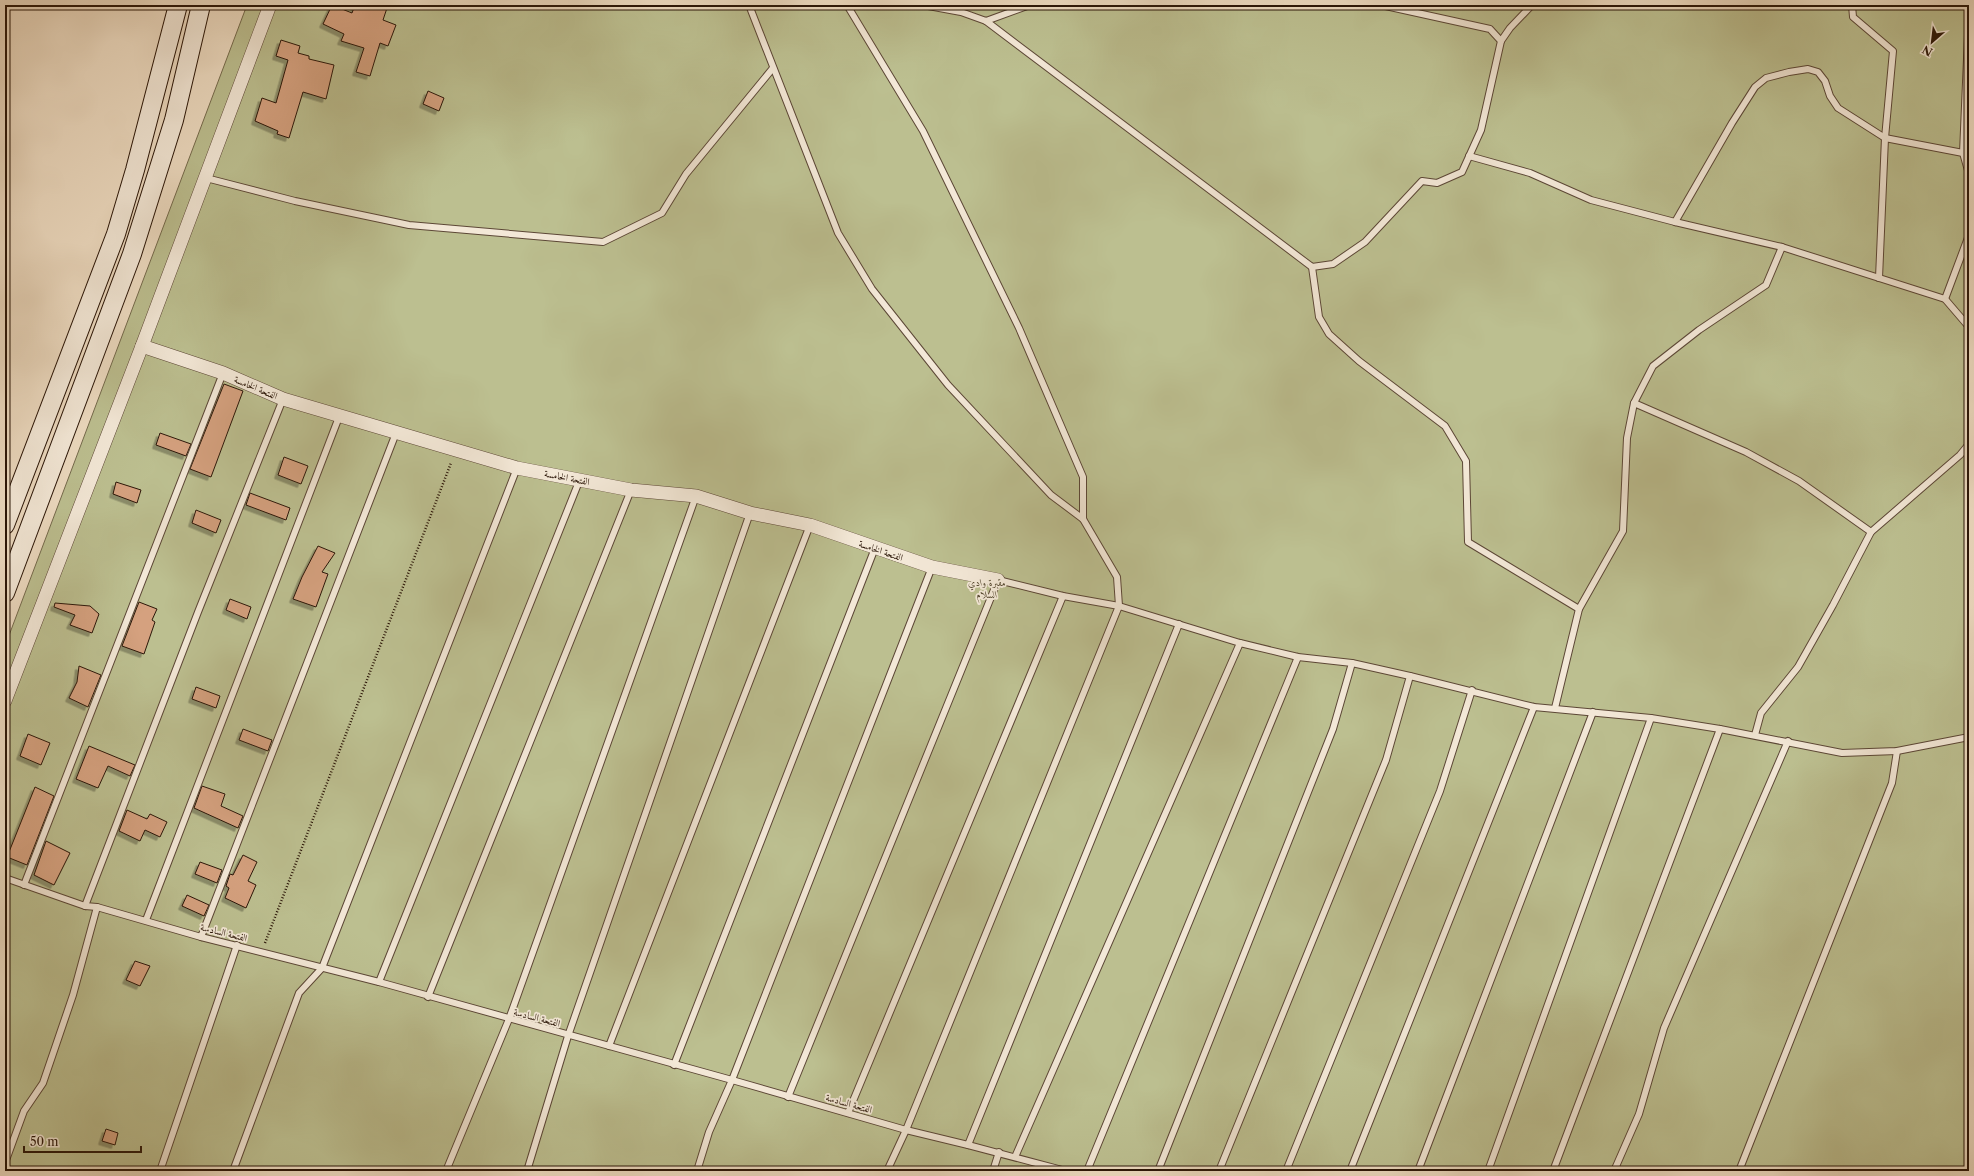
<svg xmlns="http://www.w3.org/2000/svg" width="1974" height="1176" font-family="'Libre Caslon Text',Amiri,serif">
<defs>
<filter id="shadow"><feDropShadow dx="-3.5" dy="3.5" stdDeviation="0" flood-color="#0004"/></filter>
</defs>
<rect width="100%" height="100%" fill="#eddbc1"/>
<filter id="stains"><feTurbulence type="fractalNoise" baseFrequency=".005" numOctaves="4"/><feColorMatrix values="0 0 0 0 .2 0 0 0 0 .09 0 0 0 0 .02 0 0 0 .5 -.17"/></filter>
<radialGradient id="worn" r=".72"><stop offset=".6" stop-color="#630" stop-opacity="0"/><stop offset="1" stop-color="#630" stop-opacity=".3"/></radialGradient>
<path fill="#bcbf90" stroke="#746a4c" d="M247,5H1969V1171H5V646Z"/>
<g fill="#d5a17f" stroke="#2b1608" filter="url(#shadow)">
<path d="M332,5L352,13L355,5H388L383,20L396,25L388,46L380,43L370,76L356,72L364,48L341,41L344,34L323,24Z"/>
<path d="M281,40L300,46L298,53L309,56V59L334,65L326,99L303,92L289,138L277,134L278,131L255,121L262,98L276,103L288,60L276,56Z"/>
<path d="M428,91L444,98L439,111L423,104Z"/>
<path d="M224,384L243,391L211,477L190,469Z"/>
<path d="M160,433L191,444L186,456L156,445Z"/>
<path d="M284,457L308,466L301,484L278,475Z"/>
<path d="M116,482L141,490L137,503L113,494Z"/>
<path d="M250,493L290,508L286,520L246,505Z"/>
<path d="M196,510L221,520L216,533L192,523Z"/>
<path d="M318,546L335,553L322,572L328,574L316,607L293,599L302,577Z"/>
<path d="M230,599L251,607L247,619L226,610Z"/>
<path d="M139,602L157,609L152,620L155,622L144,654L122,646Z"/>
<path d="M55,603L90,606L99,614L92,633L70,625L75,615L54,607Z"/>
<path d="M79,666L101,675L88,707L69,698L77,682Z"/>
<path d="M196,687L220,696L216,708L192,699Z"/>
<path d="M243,729L272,740L268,751L239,740Z"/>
<path d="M28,734L50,743L41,765L20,756Z"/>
<path d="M89,746L135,765L130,776L108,766L98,788L76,779Z"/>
<path d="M202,786L225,794L221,806L243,816L238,828L194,808Z"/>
<path d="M35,787L54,796L27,865L7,857Z"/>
<path d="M127,810L147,819L150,814L167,822L160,837L145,830L140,841L119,831Z"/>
<path d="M46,841L70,853L54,885L34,875Z"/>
<path d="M243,855L257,862L248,881L256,885L246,908L225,898L229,888L226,886L230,874L233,875Z"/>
<path d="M200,862L222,870L217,883L195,874Z"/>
<path d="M187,895L209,905L204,916L182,906Z"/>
<path d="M135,961L150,966L140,986L126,980Z"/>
<path d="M106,1129L118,1133L115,1145L102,1141Z"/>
</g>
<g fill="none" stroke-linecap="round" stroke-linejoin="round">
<g stroke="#5c4736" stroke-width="8">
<g id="lane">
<path d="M749,5L838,233L872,289L948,385L1051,495L1083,519"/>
<path d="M847,5L923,131L1019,328L1083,477V519L1117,577L1119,606L906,1130L887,1171"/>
<path d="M923,5L961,12L986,21L1030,5"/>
<path d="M1852,5L1853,17L1893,51L1885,138L1879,278"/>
<path d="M1969,12L1963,153L1969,174"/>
<path d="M986,21L1312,267L1333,264L1365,242L1422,181L1437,183L1462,172L1481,130L1501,41L1490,29L1381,5"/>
<path d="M1501,41L1510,28L1532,5"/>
<path d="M1469,156L1530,173L1591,200L1675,222L1782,247L1945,299L1969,327"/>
<path d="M206,178L295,201L409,225L603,242L662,213L686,174L773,68"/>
<path d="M1675,222L1732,123L1755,87L1766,78L1789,72L1808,69L1818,72L1825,81L1830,96L1838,108L1885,138L1963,153"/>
<path d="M1312,267L1319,317L1329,334L1359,361L1445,426L1466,461L1468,542L1579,609"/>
<path d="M1945,299L1969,235"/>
<path d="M1634,403L1746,452L1799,481L1871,532"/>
<path d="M1555,708L1579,609L1623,531L1627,438L1634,403L1653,366L1699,330L1766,285L1782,247"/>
<path d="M1755,735L1761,713L1798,667L1833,605L1871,532L1960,455L1969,444"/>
<path d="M5,878L85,906L97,907L201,937L379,982L732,1080L906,1130L968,1145L1066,1171"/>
<path d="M24,885L223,373"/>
<path d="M85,906L198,612L283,399"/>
<path d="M146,920L339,417"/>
<path d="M201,937L396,433"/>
<path d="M379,982L580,479"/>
<path d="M428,997L631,490"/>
<path d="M609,1046L810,525"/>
<path d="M674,1065L875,548"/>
<path d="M788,1097L998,580L1063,596L1119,606L1240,643L1298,657L1352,663L1410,676L1534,707L1651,718L1720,729L1842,753L1897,751L1969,737"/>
<path d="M848,1113L1063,596"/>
<path d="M968,1145L1179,624"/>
<path d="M1015,1157L1240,643"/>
<path d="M5,1163L24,1111L43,1083L73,995L97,907"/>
<path d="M160,1171L237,945"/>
<path d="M233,1171L299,993L322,968L517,468"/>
<path d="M446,1171L509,1019L696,496"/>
<path d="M527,1171L568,1036L750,513"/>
<path d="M697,1171L709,1132L732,1080L932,567"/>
<path d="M993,1171L999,1152"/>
<path d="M1087,1171L1298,657"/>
<path d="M1158,1171L1333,729L1352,663"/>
<path d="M1219,1171L1386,760L1410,676"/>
<path d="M1286,1171L1440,791L1472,690"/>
<path d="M1350,1171L1534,707"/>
<path d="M1418,1171L1593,712"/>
<path d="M1488,1171L1651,718"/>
<path d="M1553,1171L1720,729"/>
<path d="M1614,1171L1639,1114L1664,1028L1788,741"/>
<path d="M1739,1171L1892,783L1897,751"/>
</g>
</g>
<g stroke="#5c4736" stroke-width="14">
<g id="street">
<path d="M142,346L223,373L283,399L517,468L631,490L696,496L750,513L810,525L932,567L998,580"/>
<path d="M5,701L142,346L270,5"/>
</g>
</g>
<g stroke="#2b1608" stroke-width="20">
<g id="secondary">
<path d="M5,525L116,234L135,170L178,5"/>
<path d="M5,593L132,254L174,120L201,5"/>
</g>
</g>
<path stroke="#2b1608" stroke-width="2.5" stroke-dasharray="1 2" stroke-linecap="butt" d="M265,943L451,463"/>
<use href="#lane" stroke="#f3e8d7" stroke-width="6"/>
<use href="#street" stroke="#f3e8d7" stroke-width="13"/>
<use href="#secondary" stroke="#f3e8d7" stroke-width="18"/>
</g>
<g text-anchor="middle" stroke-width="3.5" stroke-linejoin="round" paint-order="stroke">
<g font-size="10" fill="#2b1608" stroke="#f3e8d7">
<text transform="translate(256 387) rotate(23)" y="4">الفتحة الخامسة</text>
<text transform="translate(567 477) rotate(11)" y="4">الفتحة الخامسة</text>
<text transform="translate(881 550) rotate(19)" y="4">الفتحة الخامسة</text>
<text transform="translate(224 932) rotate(14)" y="4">الفتحة السادسة</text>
<text transform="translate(537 1017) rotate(15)" y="4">الفتحة السادسة</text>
<text transform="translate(849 1103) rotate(16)" y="4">الفتحة السادسة</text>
</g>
<g font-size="10" font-style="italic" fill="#564931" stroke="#f3e8d7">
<text x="987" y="586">مقبرة وادي<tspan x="987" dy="12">السلام</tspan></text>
</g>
</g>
<rect width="1974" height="1176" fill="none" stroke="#eddbc1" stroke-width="20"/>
<rect x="6" y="6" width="1962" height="1164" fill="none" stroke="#2b1608" stroke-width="2"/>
<rect x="10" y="10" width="1954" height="1156" fill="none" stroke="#2b1608"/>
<g transform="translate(1932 42) rotate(208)" stroke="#f3e8d7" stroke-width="3" paint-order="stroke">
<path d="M0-3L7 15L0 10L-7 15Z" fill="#2b1608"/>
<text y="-6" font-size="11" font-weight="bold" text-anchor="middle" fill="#2b1608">N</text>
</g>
<path d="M24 1146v6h117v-6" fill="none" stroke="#2b1608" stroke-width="2"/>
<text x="30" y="1146" font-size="12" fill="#2b1608" stroke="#f3e8d7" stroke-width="3" paint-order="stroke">50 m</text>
<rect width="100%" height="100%" filter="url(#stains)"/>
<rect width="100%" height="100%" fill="url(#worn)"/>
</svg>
